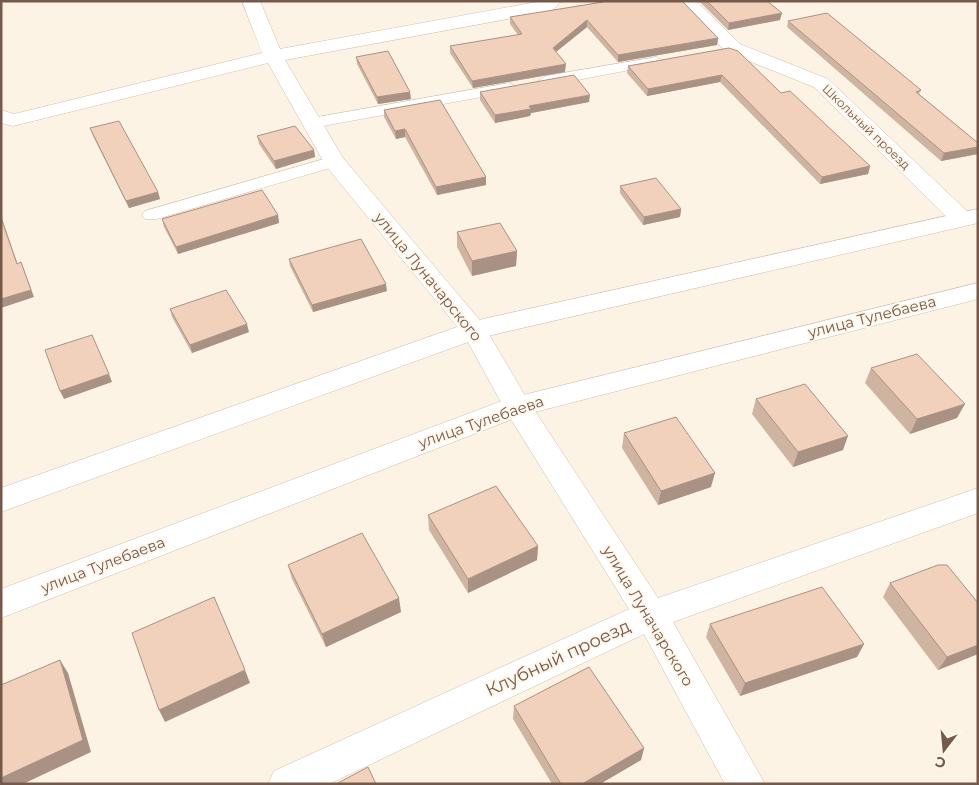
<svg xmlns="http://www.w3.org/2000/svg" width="979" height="785" font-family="Montserrat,sans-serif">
<rect width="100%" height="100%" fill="#fcf3e5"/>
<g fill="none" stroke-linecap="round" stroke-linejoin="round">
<g stroke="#d0bdae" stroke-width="1">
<g id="service">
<path d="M656,57L663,61L661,64L546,86L538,81L546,76Z"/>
<path d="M509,83L514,85L517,88L514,91L312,128L304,123L312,118Z"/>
<path d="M334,156L340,157L342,161L340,165L157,219H145L142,215L145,211Z"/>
</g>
</g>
<g stroke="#d0bdae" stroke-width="1">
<g id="minor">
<path d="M242,1H260L280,49L542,1H561L552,11L546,12L285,60L343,158L483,324L527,399L658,598L978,488V513L673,622L765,784H725L644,634L329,784H268L274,771L629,609L507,413L464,335L326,166L268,63L13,126L1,123V110L14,114L262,53Z"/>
<path d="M677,1H696L740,44L828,79L970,214L974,219L970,224L962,226L954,224L814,87L726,52Z"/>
</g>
</g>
<g stroke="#d0bdae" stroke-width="1">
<g id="tertiary">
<path d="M978,209V223L479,338L1,512V488L474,321Z"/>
<path d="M978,283V299L523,415L1,618V589L507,399Z"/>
</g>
</g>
<use href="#service" fill="#fff" fill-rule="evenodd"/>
<use href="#minor" fill="#fff" fill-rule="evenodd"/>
<use href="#tertiary" fill="#fff" fill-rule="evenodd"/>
</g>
<g fill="#cfb4a2">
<path d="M595,1H682L718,38L717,45L618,62L587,27L556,52L565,72L473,88L450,53V46L518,35L510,24V17L597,3Z"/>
<path d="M699,1H767L780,20L728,30Z"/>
<path d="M788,21L921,90L919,94L978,143V154L941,161L787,27Z"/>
<path d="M729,48L781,93L870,166L868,174L820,184L720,82L647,96L627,73L628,66Z"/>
<path d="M356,57L411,99L378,104L357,64Z"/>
<path d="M480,92L589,102L531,113L530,116L495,123L480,100Z"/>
<path d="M384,110L486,185L437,195L405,137L396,139L384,117Z"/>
<path d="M90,128L158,192L160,199L129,208L93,136Z"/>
<path d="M257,136L314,150L315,157L276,169L259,144Z"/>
<path d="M620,186L681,209L680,217L643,225L620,193Z"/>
<path d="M278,215L279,223L178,254L164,227L162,219Z"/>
<path d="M457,232L517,251L516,266L472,276L457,247Z"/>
<path d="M289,259L387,291L313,312L290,266Z"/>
<path d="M170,309L249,332L192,353L172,317Z"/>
<path d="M871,368L957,418L910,434L865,383Z"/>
<path d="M756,399L843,450L793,467L752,414Z"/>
<path d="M624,433L711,487L658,505L622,448Z"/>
<path d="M428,515L538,546L537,560L468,593L429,530Z"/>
<path d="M288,565L401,612L326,647L292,579Z"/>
<path d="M890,583L978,654L938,670L883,597Z"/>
<path d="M710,624L864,644L857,657L740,696L706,637Z"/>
<path d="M514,706L644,748L641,760L600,784H552L513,719Z"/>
</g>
<g fill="#a99284">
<path d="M782,13L780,20L728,30L729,23Z"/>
<path d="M587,20V27L552,55L553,48Z"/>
<path d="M718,38L717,45L618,62V55Z"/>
<path d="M566,64L565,72L473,88L472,81Z"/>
<path d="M722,75L720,82L647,96L648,89Z"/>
<path d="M410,92L411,99L378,104L377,97Z"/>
<path d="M590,95L589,102L531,113L530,116L495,123V115L529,106Z"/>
<path d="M405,129V137L396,139L395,131Z"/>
<path d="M978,147V154L941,161L944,153Z"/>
<path d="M314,150L315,157L276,169L274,161Z"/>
<path d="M870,166L868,174L820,184L822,177Z"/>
<path d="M486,177V185L437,195L436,187Z"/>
<path d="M158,192L160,199L129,208L126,201Z"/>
<path d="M681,209L680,217L643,225L644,217Z"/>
<path d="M278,215L279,223L178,254L176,247Z"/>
<path d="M1,216L20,271L17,264L1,218Z"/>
<path d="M517,251L516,266L472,276V261Z"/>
<path d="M21,262L34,297L1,308V299Z"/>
<path d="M386,284L387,291L313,312L312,305Z"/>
<path d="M247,324L249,332L192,353L190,345Z"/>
<path d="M109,374L112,382L64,399L60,391Z"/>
<path d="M965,404L957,418L910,434L917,419Z"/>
<path d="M848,436L843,450L793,467L798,452Z"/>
<path d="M715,473L711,487L658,505L661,491Z"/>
<path d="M538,546L537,560L468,593V579Z"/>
<path d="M399,598L401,612L326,647L322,634Z"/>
<path d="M864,644L857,657L740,696L745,683Z"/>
<path d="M978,645V654L938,670L947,657Z"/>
<path d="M60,660L68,673L91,752L23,784H1V778Z"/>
<path d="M245,670L250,683L165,722L159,710Z"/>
<path d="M644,748L641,760L600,784H582Z"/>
</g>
<g fill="#f1d1bc" stroke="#a99284">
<path d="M602,1H682L718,38L618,55L587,20L553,48L566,64L472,81L450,46L522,34L510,17L603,2Z"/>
<path d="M707,1H767L782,13L729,23Z"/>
<path d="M827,13L921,90L916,92L978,143V147L944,153L788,21Z"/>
<path d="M729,48L738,51L781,93L790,91L870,166L822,177L722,75L648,89L628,66Z"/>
<path d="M388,51L410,92L377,97L356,57Z"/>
<path d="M574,75L590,95L529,106L531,109L495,115L480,92Z"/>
<path d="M440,100L486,177L436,187L405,129L395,131L384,110Z"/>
<path d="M119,121L158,192L126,201L90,128Z"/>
<path d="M295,126L314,150L274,161L257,136Z"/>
<path d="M656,178L681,209L644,217L620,186Z"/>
<path d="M262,190L278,215L176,247L162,219Z"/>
<path d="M1,218L17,264L21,262L31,290L1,299Z"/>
<path d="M500,223L517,251L472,261L457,232Z"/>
<path d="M361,239L386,284L312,305L289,259Z"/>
<path d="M226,290L247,324L190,345L170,309Z"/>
<path d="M92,335L109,374L60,391L45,350Z"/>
<path d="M917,354L965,404L917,419L871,368Z"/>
<path d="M805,384L848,436L798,452L756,399Z"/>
<path d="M676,417L715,473L661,491L624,433Z"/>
<path d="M496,486L538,546L468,579L428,515Z"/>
<path d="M362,533L399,598L322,634L288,565Z"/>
<path d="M938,565H947L978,603V645L947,657L890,583Z"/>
<path d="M822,587L864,644L745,683L710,624Z"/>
<path d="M214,597L245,670L159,710L132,633Z"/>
<path d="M60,660L83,740L1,778V685Z"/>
<path d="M589,667L644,748L582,784H561L514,706Z"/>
<path d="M368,767L376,784H336Z"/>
</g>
<g text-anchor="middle" stroke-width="4" stroke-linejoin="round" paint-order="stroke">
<g font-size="12" fill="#75594a" stroke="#fff7eb">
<text transform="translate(866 127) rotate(44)" y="4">Школьный проезд</text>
</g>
<g font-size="15" fill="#75594a" stroke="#fff7eb">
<text transform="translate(428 277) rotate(51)" y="5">улица Луначарского</text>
<text transform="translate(872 317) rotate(-14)" y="5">улица Тулебаева</text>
<text transform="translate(481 422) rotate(-19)" y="5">улица Тулебаева</text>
<text transform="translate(103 565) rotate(-21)" y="5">улица Тулебаева</text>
<text transform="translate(648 616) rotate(59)" y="5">улица Луначарского</text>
</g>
<g font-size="18" fill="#75594a" stroke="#fff7eb">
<text transform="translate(558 658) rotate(-25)" y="6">Клубный проезд</text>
</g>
</g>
<rect width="979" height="785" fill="none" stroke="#75594a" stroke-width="5"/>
<g transform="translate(944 750) rotate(196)" stroke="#fff7eb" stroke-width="4" paint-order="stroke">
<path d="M0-4L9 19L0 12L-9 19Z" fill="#75594a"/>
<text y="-8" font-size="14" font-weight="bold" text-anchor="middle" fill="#75594a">С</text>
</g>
</svg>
